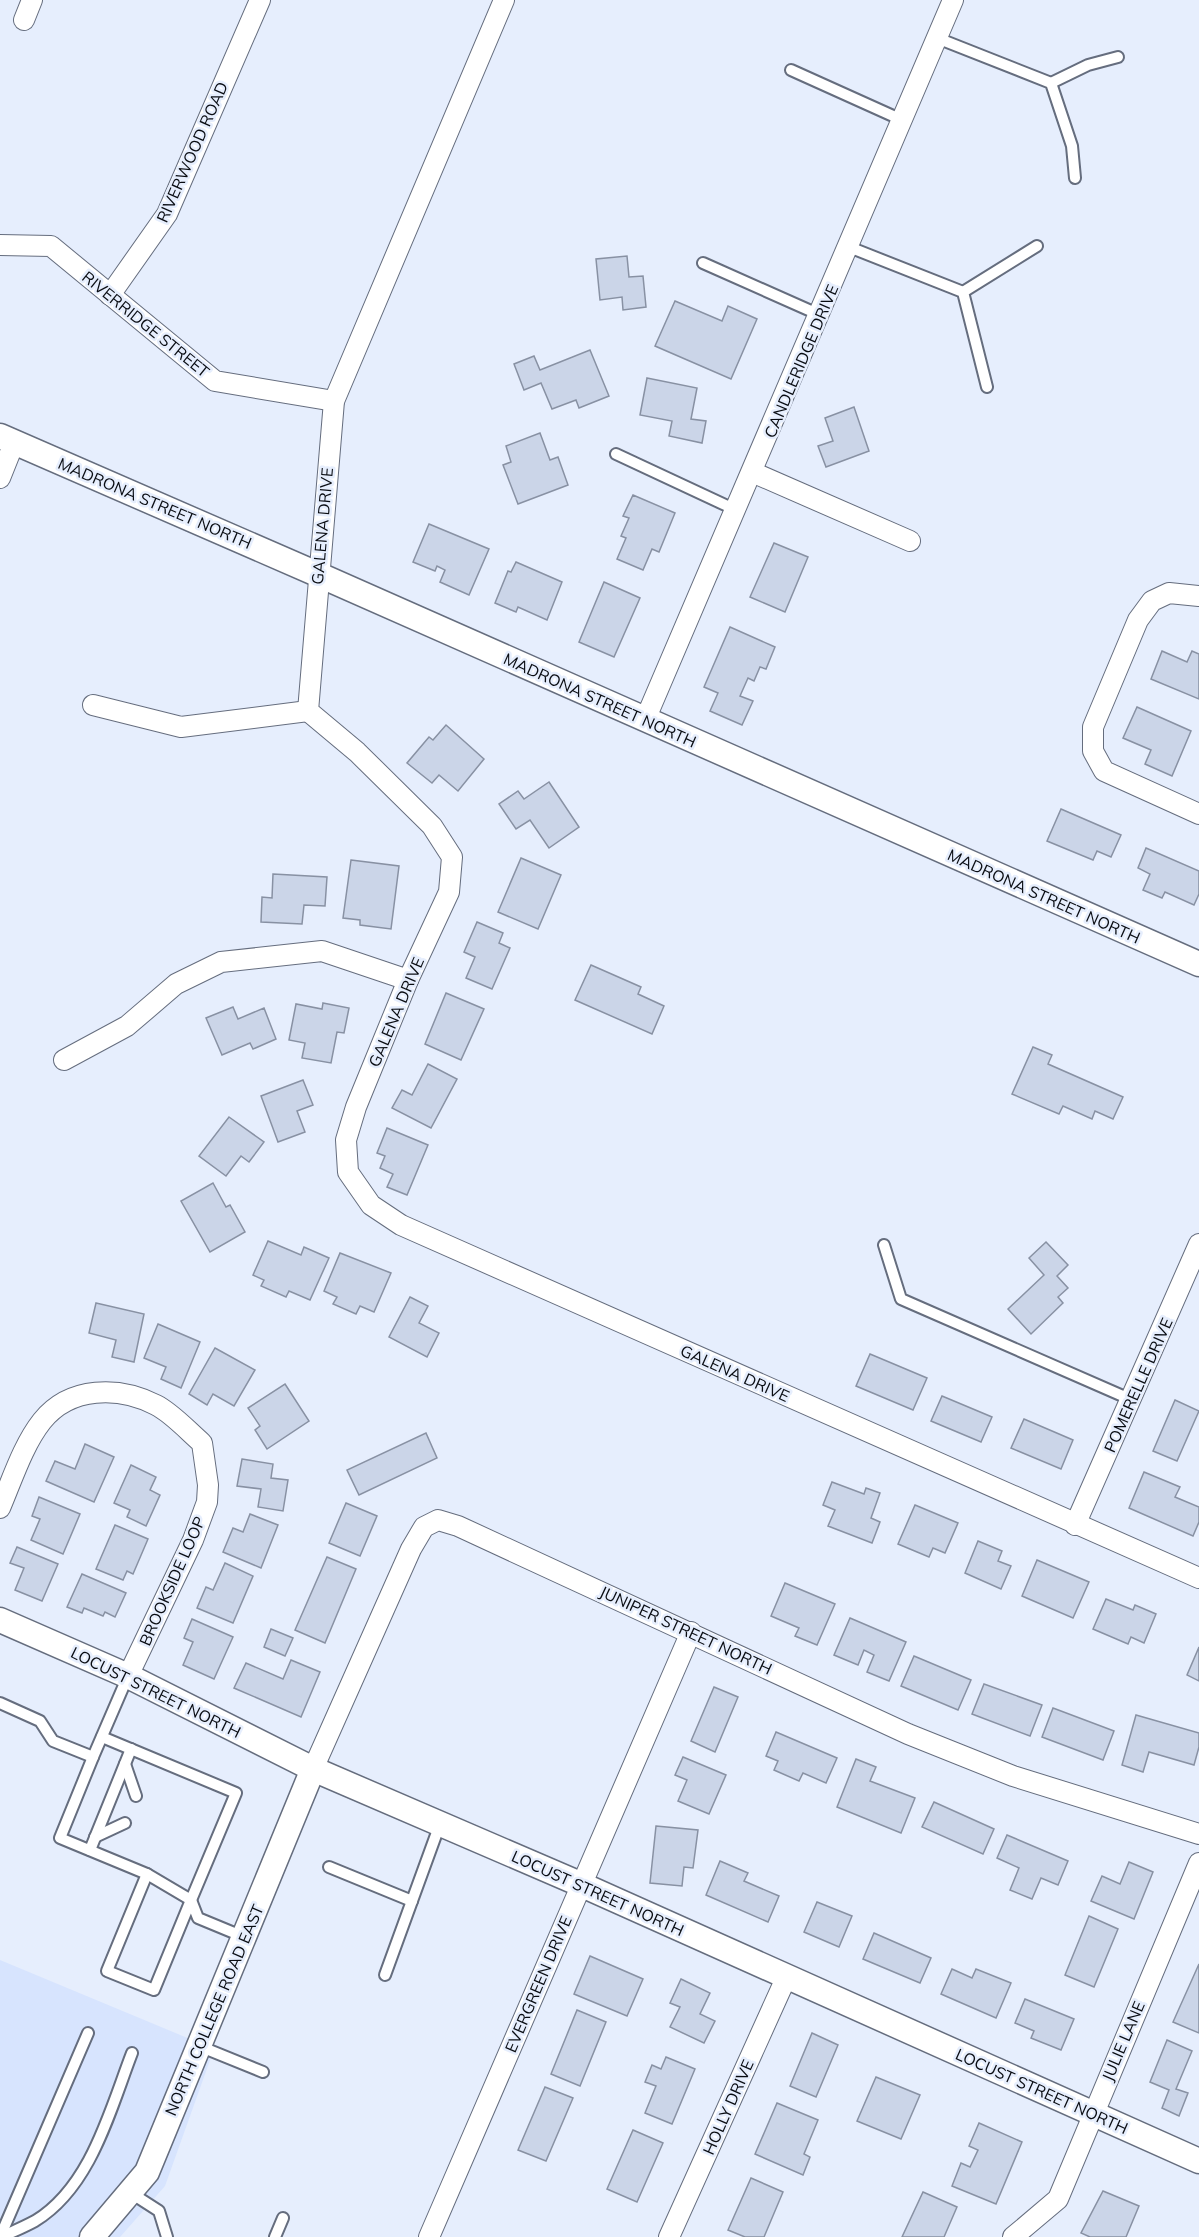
<svg xmlns="http://www.w3.org/2000/svg" width="1199" height="2237" font-family="Mulish,sans-serif">
<rect width="100%" height="100%" fill="#e6eefd"/>
<path fill="#d7e4fe" d="M0,1960L214,2049L165,2186L120,2237H0Z"/>
<g fill="#cbd5e8" stroke="#8891a3" stroke-width="1.5">
<path d="M627,256L629,277L643,276L646,307L623,310L622,297L600,300L596,259Z"/>
<path d="M675,301L722,321L728,306L757,319L731,379L655,346Z"/>
<path d="M590,350L609,396L579,408L576,400L552,409L541,383L524,390L514,364L534,356L540,370Z"/>
<path d="M647,378L697,388L691,419L706,421L702,443L669,436L672,421L640,415Z"/>
<path d="M854,407L869,451L826,467L818,446L833,441L825,418Z"/>
<path d="M540,433L550,460L558,457L568,485L518,504L503,465L511,462L506,446Z"/>
<path d="M633,495L675,513L659,552L652,549L643,570L617,559L626,538L621,536L629,518L623,516Z"/>
<path d="M429,524L489,549L469,595L440,582L445,570L437,566L435,571L413,562Z"/>
<path d="M774,543L808,557L785,612L750,597Z"/>
<path d="M516,562L562,582L547,620L518,607L516,612L495,603L508,571L511,572Z"/>
<path d="M604,582L640,598L614,657L579,642Z"/>
<path d="M730,627L775,647L766,669L760,667L754,681L748,678L740,696L753,701L742,725L710,711L718,693L704,687Z"/>
<path d="M1162,651L1187,662L1192,651L1199,654V699L1151,679Z"/>
<path d="M1137,707L1191,731L1172,776L1145,764L1151,750L1123,738Z"/>
<path d="M446,725L484,759L458,791L439,775L432,783L407,763L429,737L433,740Z"/>
<path d="M549,782L579,827L549,848L530,820L516,829L499,804L518,791L524,799Z"/>
<path d="M1061,809L1121,835L1111,857L1097,851L1093,860L1047,841Z"/>
<path d="M1146,848L1199,871V894L1194,905L1165,892L1162,898L1143,890L1150,874L1138,868Z"/>
<path d="M521,858L561,875L538,929L498,912Z"/>
<path d="M351,860L399,866L391,929L360,925V920L343,918Z"/>
<path d="M273,874L327,877L325,906L304,905L302,924L261,922L262,897L272,898Z"/>
<path d="M477,922L503,933L499,943L510,948L492,989L466,978L475,957L464,952Z"/>
<path d="M591,965L641,987L638,994L664,1006L652,1034L575,1000Z"/>
<path d="M446,993L484,1009L461,1060L425,1044Z"/>
<path d="M323,1003L349,1008L344,1033L337,1032L331,1063L302,1058L305,1043L289,1040L296,1004L322,1009Z"/>
<path d="M233,1007L238,1019L264,1008L276,1039L253,1049L250,1043L222,1055L206,1018Z"/>
<path d="M1033,1047L1052,1055L1048,1064L1123,1097L1113,1119L1095,1111L1092,1119L1063,1106L1059,1114L1012,1094Z"/>
<path d="M428,1064L457,1079L431,1128L392,1108L402,1090L412,1095Z"/>
<path d="M303,1080L313,1105L297,1111L305,1132L278,1142L261,1096Z"/>
<path d="M229,1117L264,1142L249,1162L241,1156L226,1176L199,1156Z"/>
<path d="M387,1128L428,1145L407,1195L387,1187L393,1174L380,1168L385,1156L377,1153Z"/>
<path d="M213,1183L226,1207L230,1205L245,1232L210,1252L181,1201Z"/>
<path d="M268,1241L301,1255L304,1247L329,1258L310,1300L289,1291L286,1297L261,1286L264,1280L253,1275Z"/>
<path d="M1046,1242L1068,1265L1057,1276L1068,1288L1058,1297L1063,1303L1031,1334L1008,1309L1044,1275L1029,1258Z"/>
<path d="M340,1253L391,1273L374,1312L360,1306L356,1314L333,1304L337,1297L324,1291Z"/>
<path d="M410,1297L428,1306L419,1323L439,1333L427,1357L389,1337Z"/>
<path d="M96,1303L144,1314L134,1362L112,1357L116,1340L89,1333Z"/>
<path d="M158,1324L200,1342L181,1388L161,1379L166,1367L144,1358Z"/>
<path d="M215,1348L255,1370L234,1406L213,1394L207,1405L189,1394Z"/>
<path d="M870,1354L927,1378L913,1410L856,1386Z"/>
<path d="M285,1384L309,1421L267,1449L255,1430L260,1426L248,1408Z"/>
<path d="M942,1396L992,1417L981,1442L931,1421Z"/>
<path d="M1175,1400L1199,1411L1177,1461L1153,1451Z"/>
<path d="M1024,1419L1073,1440L1061,1469L1011,1448Z"/>
<path d="M426,1433L437,1458L359,1495L347,1470Z"/>
<path d="M85,1444L114,1457L94,1502L46,1481L55,1461L75,1469Z"/>
<path d="M242,1459L273,1464L271,1478L288,1480L283,1511L258,1507L261,1489L237,1486Z"/>
<path d="M131,1465L156,1477L150,1490L160,1495L146,1526L127,1517L130,1510L114,1503Z"/>
<path d="M1144,1472L1180,1487L1175,1497L1199,1507V1522L1193,1536L1129,1508Z"/>
<path d="M832,1482L864,1494L866,1488L880,1493L871,1518L880,1522L872,1543L828,1526L835,1510L823,1505Z"/>
<path d="M39,1497L80,1514L63,1554L31,1540L40,1519L32,1516Z"/>
<path d="M346,1503L377,1516L360,1556L329,1543Z"/>
<path d="M915,1505L958,1523L945,1553L933,1548L929,1557L898,1544Z"/>
<path d="M250,1514L278,1525L261,1568L223,1552L233,1528L243,1532Z"/>
<path d="M115,1525L148,1539L133,1574L127,1571L123,1580L96,1569Z"/>
<path d="M978,1541L1002,1551L998,1561L1011,1566L1001,1589L965,1573Z"/>
<path d="M17,1547L58,1564L42,1601L15,1590L24,1568L10,1563Z"/>
<path d="M327,1557L356,1569L325,1643L295,1630Z"/>
<path d="M1037,1560L1089,1582L1073,1618L1022,1596Z"/>
<path d="M225,1563L253,1576L233,1623L197,1608L206,1587L213,1590Z"/>
<path d="M82,1574L126,1593L115,1617L105,1612L103,1616L84,1608L82,1613L67,1607Z"/>
<path d="M785,1583L835,1604L817,1645L795,1636L799,1628L771,1616Z"/>
<path d="M1106,1599L1133,1610L1135,1605L1156,1614L1144,1643L1131,1637L1128,1644L1093,1629Z"/>
<path d="M850,1618L906,1642L889,1681L867,1672L874,1655L864,1650L858,1665L834,1655Z"/>
<path d="M192,1619L233,1637L214,1679L183,1665L193,1642L184,1638Z"/>
<path d="M271,1629L293,1638L285,1656L264,1647Z"/>
<path d="M1199,1647V1681L1187,1675Z"/>
<path d="M914,1656L971,1680L958,1710L901,1686Z"/>
<path d="M291,1660L320,1672L301,1717L234,1688L246,1663L283,1679Z"/>
<path d="M984,1684L1042,1705L1030,1736L972,1714Z"/>
<path d="M714,1687L738,1697L715,1752L691,1741Z"/>
<path d="M1053,1708L1114,1731L1103,1760L1042,1737Z"/>
<path d="M1136,1715L1199,1733V1747L1194,1765L1149,1752L1143,1772L1122,1765Z"/>
<path d="M776,1732L837,1758L826,1783L803,1773L799,1781L774,1770L778,1761L766,1756Z"/>
<path d="M683,1757L726,1775L709,1814L678,1801L687,1780L675,1775Z"/>
<path d="M856,1759L876,1767L870,1781L915,1798L901,1833L837,1807Z"/>
<path d="M934,1802L994,1829L983,1854L922,1827Z"/>
<path d="M656,1826L698,1830L693,1868L684,1867L682,1886L650,1883Z"/>
<path d="M1007,1835L1068,1861L1058,1885L1041,1878L1032,1899L1010,1890L1019,1868L997,1858Z"/>
<path d="M720,1861L748,1873L744,1881L779,1896L768,1922L706,1895Z"/>
<path d="M1129,1862L1153,1872L1134,1919L1091,1901L1102,1876L1120,1884Z"/>
<path d="M817,1902L852,1916L839,1947L804,1932Z"/>
<path d="M1089,1916L1118,1929L1094,1987L1065,1975Z"/>
<path d="M874,1933L931,1958L920,1983L863,1959Z"/>
<path d="M590,1956L643,1979L627,2016L574,1994Z"/>
<path d="M1199,1964V2033L1173,2022Z"/>
<path d="M952,1969L972,1978L976,1969L1011,1983L996,2018L941,1994Z"/>
<path d="M681,1979L710,1993L700,2014L715,2021L704,2043L670,2027L680,2007L670,2003Z"/>
<path d="M1025,1999L1074,2019L1061,2050L1031,2038L1034,2031L1015,2023Z"/>
<path d="M577,2010L606,2022L580,2086L551,2074Z"/>
<path d="M812,2033L838,2045L816,2097L790,2086Z"/>
<path d="M1167,2040L1192,2051L1176,2089L1188,2093L1179,2116L1162,2108L1169,2090L1150,2082Z"/>
<path d="M666,2057L695,2069L672,2124L645,2113L656,2086L645,2082L652,2065L661,2069Z"/>
<path d="M876,2077L920,2095L901,2139L857,2121Z"/>
<path d="M545,2087L573,2098L546,2161L518,2150Z"/>
<path d="M777,2103L818,2120L804,2154L810,2157L803,2175L755,2154Z"/>
<path d="M979,2123L1022,2142L996,2204L952,2186L961,2163L970,2167L978,2150L969,2146Z"/>
<path d="M633,2130L663,2143L637,2202L607,2189Z"/>
<path d="M751,2178L783,2192L764,2237H745L728,2230Z"/>
<path d="M1103,2191L1139,2206L1126,2237H1090L1081,2233Z"/>
<path d="M923,2192L957,2207L944,2237H902Z"/>
</g>
<g fill="none" stroke-linecap="round" stroke-linejoin="round">
<g stroke="#656d7e" stroke-width="14">
<g id="service">
<path d="M937,38L1051,83L1072,146L1075,178"/>
<path d="M791,70L902,120"/>
<path d="M1051,83L1088,65L1118,57"/>
<path d="M849,247L963,292L987,387"/>
<path d="M703,263L820,315"/>
<path d="M963,292L1037,246"/>
<path d="M616,454L736,510"/>
<path d="M884,1245L901,1299L1132,1400"/>
<path d="M0,1703L40,1721L53,1741L93,1757L128,1676"/>
<path d="M93,1757L60,1838L147,1874L191,1900L236,1793L102,1737"/>
<path d="M125,1764L136,1796"/>
<path d="M95,1837L125,1823"/>
<path d="M90,1850L131,1749"/>
<path d="M329,1867L412,1901"/>
<path d="M147,1874L107,1971L154,1990L191,1900"/>
<path d="M191,1900L198,1918L244,1937"/>
<path d="M385,1975L440,1824"/>
<path d="M199,2046L263,2072"/>
<path d="M131,2193L159,2211L167,2237"/>
<path d="M0,2237L88,2033"/>
<path d="M1,2237C12,2232 24,2227 35,2221C91,2187 110,2110 132,2053"/>
<path d="M275,2237L283,2218"/>
</g>
</g>
<g stroke="#656d7e" stroke-width="22">
<g id="minor">
<path d="M504,0L334,401L308,711L357,752L432,826L452,857L449,892L408,980L356,1107L346,1140L348,1172L371,1205L401,1225L1199,1578"/>
<path d="M24,20L32,0"/>
<path d="M0,245L51,246L215,381L334,401"/>
<path d="M110,295L167,214L260,0"/>
<path d="M752,472L910,541"/>
<path d="M0,478L14,443"/>
<path d="M1199,596L1169,593L1152,601L1138,620L1093,727V751L1104,771L1199,814"/>
<path d="M93,705L181,727L308,711"/>
<path d="M645,720L953,0"/>
<path d="M64,1060L127,1026L176,984L221,962L322,951L408,980"/>
<path d="M0,1508C12,1480 23,1445 42,1421C70,1386 119,1386 156,1405C172,1413 188,1431 202,1443L208,1485L207,1502L193,1540L128,1676"/>
<path d="M1075,1525L1199,1244"/>
<path d="M313,1769L411,1549L424,1527L438,1520L458,1526L908,1734L1013,1776L1199,1834"/>
<path d="M429,2237L691,1632"/>
<path d="M669,2237L786,1978"/>
<path d="M1013,2237L1058,2199L1199,1863"/>
</g>
</g>
<g stroke="#656d7e" stroke-width="27">
<g id="tertiary">
<path d="M0,436L317,574L1199,964"/>
<path d="M0,1620L128,1676L313,1769L580,1884L1199,2161"/>
<path d="M92,2237L147,2172L313,1769"/>
</g>
</g>
<use href="#service" stroke="#fff" stroke-width="10"/>
<use href="#minor" stroke="#fff" stroke-width="20"/>
<use href="#tertiary" stroke="#fff" stroke-width="24"/>
</g>
<g text-anchor="middle" stroke-width="5" stroke-linejoin="round" paint-order="stroke">
<g font-size="16" fill="#090c12" stroke="#e6eefd">
<text transform="translate(192 152) rotate(-66)" y="6">RIVERWOOD ROAD</text>
<text transform="translate(146 324) rotate(39)" y="6">RIVERRIDGE STREET</text>
<text transform="translate(801 361) rotate(-67)" y="6">CANDLERIDGE DRIVE</text>
<text transform="translate(155 503) rotate(23)" y="6">MADRONA STREET NORTH</text>
<text transform="translate(322 526) rotate(-85)" y="6">GALENA DRIVE</text>
<text transform="translate(600 700) rotate(24)" y="6">MADRONA STREET NORTH</text>
<text transform="translate(1044 896) rotate(24)" y="6">MADRONA STREET NORTH</text>
<text transform="translate(396 1012) rotate(-67)" y="6">GALENA DRIVE</text>
<text transform="translate(735 1373) rotate(24)" y="6">GALENA DRIVE</text>
<text transform="translate(1138 1385) rotate(-66)" y="6">POMERELLE DRIVE</text>
<text transform="translate(172 1581) rotate(-66)" y="6">BROOKSIDE LOOP</text>
<text transform="translate(686 1630) rotate(25)" y="6">JUNIPER STREET NORTH</text>
<text transform="translate(156 1692) rotate(26)" y="6">LOCUST STREET NORTH</text>
<text transform="translate(598 1893) rotate(24)" y="6">LOCUST STREET NORTH</text>
<text transform="translate(538 1984) rotate(-67)" y="6">EVERGREEN DRIVE</text>
<text transform="translate(214 2010) rotate(-67)" y="6">NORTH COLLEGE ROAD EAST</text>
<text transform="translate(1123 2041) rotate(-67)" y="6">JULIE LANE</text>
<text transform="translate(1042 2091) rotate(24)" y="6">LOCUST STREET NORTH</text>
<text transform="translate(728 2107) rotate(-66)" y="6">HOLLY DRIVE</text>
</g>
</g>
</svg>
